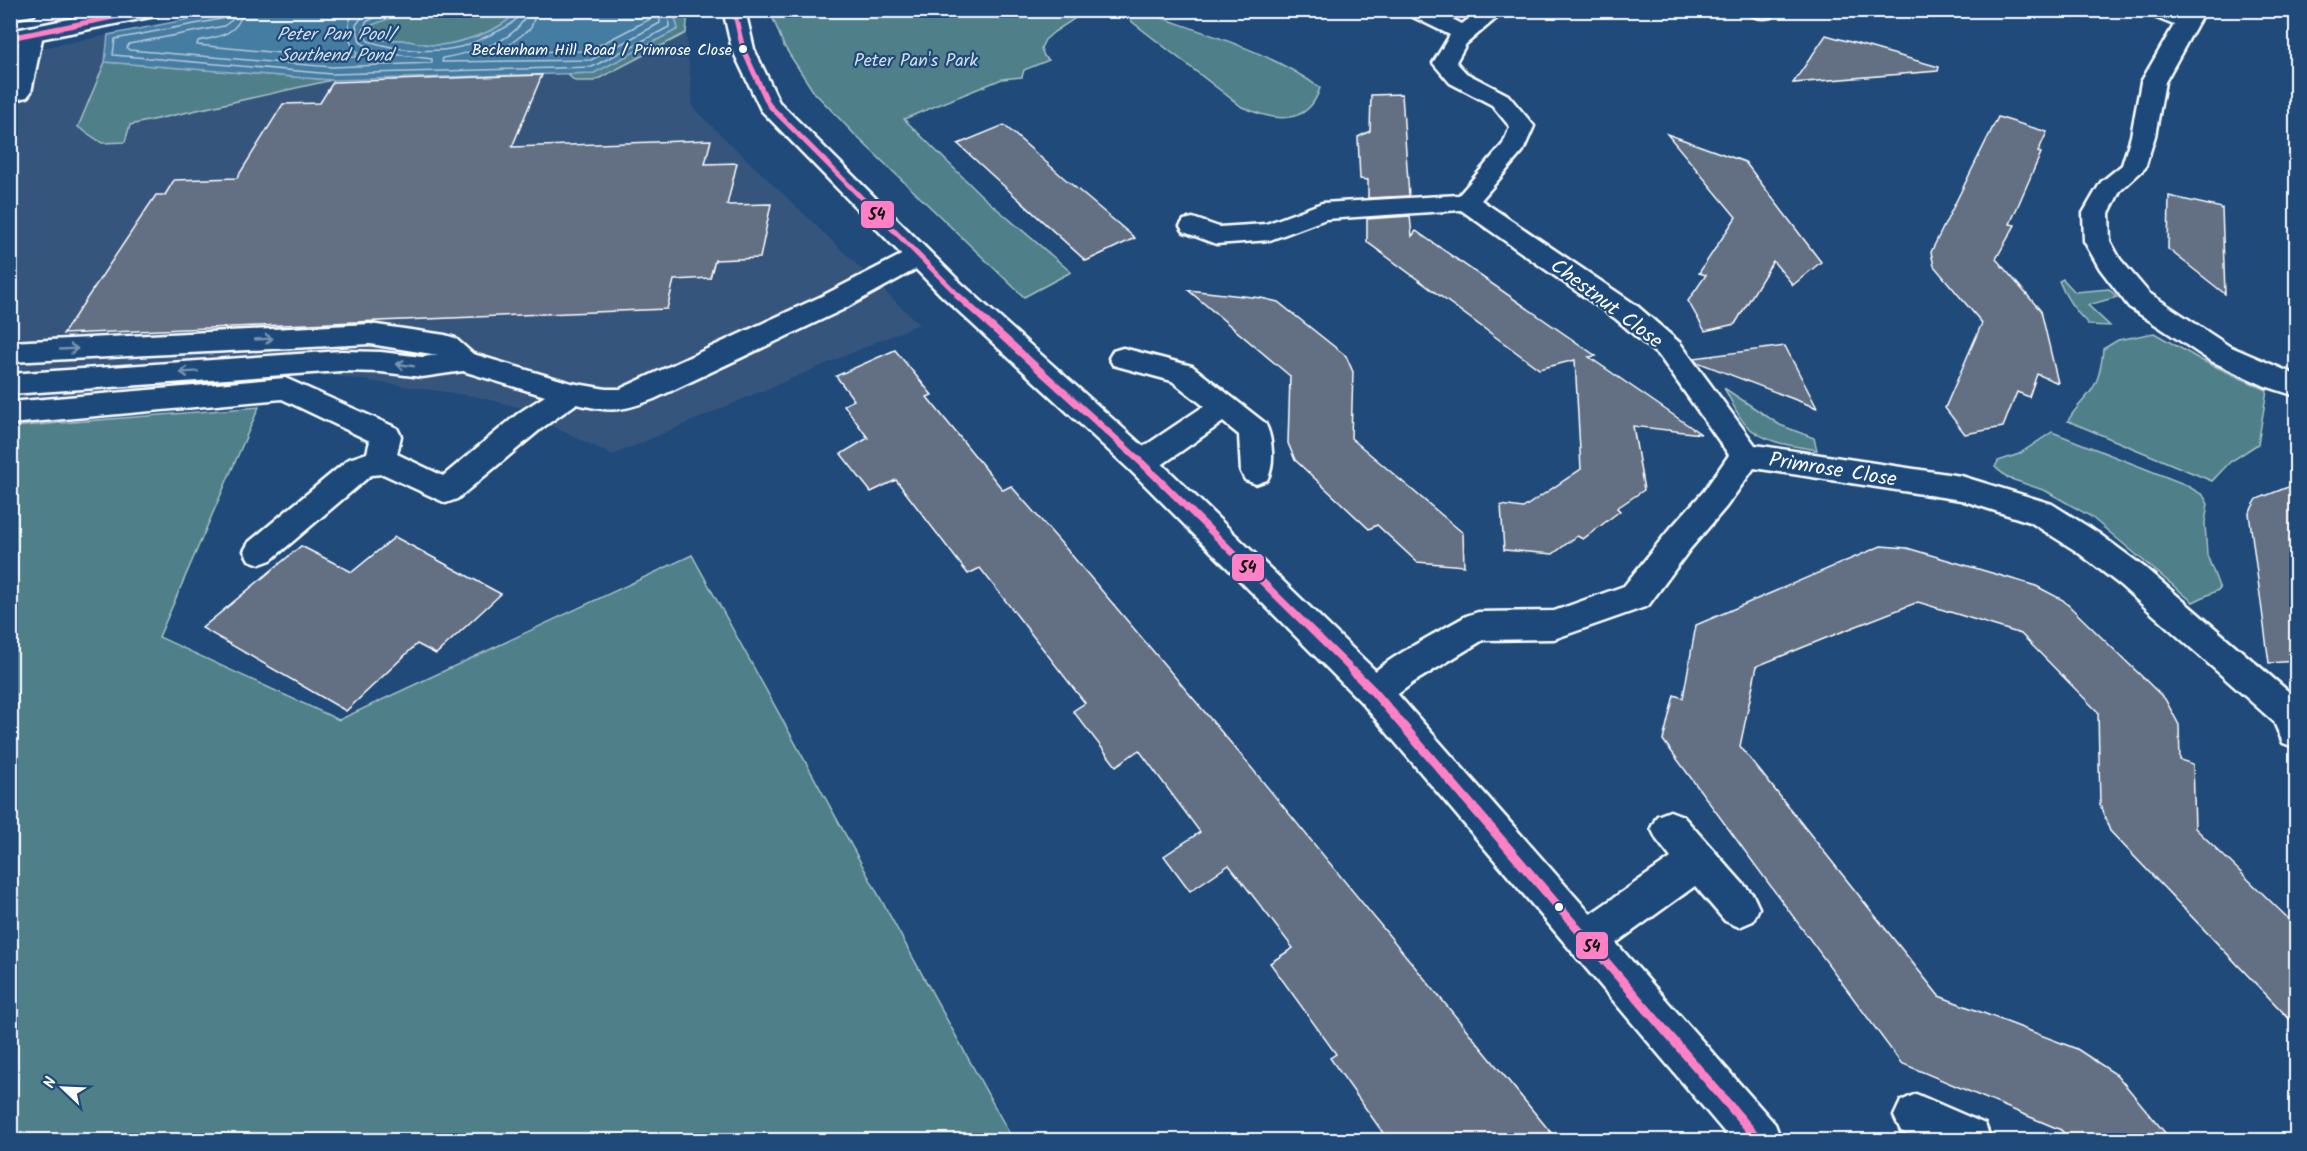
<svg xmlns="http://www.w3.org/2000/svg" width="2307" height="1151" font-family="Kalam,sans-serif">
<rect width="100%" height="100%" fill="#1f4a7a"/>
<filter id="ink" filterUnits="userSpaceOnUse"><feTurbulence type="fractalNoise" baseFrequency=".0167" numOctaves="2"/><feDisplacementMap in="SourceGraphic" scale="12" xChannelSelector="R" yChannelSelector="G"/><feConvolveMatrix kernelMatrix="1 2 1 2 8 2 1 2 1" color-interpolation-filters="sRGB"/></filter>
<g filter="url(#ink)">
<path fill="#34557d" d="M686,33L693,108L919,324L613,455L545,423L527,409L473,396L328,375L11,398V54L108,35L106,62L332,80L567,74L575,81H594Z"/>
<g fill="#50808a" stroke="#a8c0c4" stroke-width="1.5">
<path d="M408,11H515C507,29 453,47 432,45C422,44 411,41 400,40C390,39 377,42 370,33L369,29L372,25Z"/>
<path d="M673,11H688L686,33L594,81H575L567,74L594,73L678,29Z"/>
<path d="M770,11H1086L1054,32L1045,40L1041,48L1044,56L1049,60L1024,70L1022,77L1002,79L904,119L982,196L1071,272L1024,297L855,135L813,91L784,46Z"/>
<path d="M1126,11H1143C1203,33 1268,50 1320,88C1308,127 1273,121 1242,107L1131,21Z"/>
<path d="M105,62L332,80L130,125L125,142L102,143L78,127Z"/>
<path d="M2063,279L2075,292L2109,289L2117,297L2088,305L2110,326L2089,325C2077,313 2065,297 2059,281Z"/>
<path d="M2154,333L2201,360L2267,390L2258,444L2230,462L2212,481L2068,421C2074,409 2084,401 2091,391C2099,380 2102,362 2103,349L2118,340Z"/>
<path d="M1724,388L1780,425L1814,438L1817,450C1793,446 1764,443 1746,425C1737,416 1731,399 1724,388Z"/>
<path d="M259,407L159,637L339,720L692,555L1013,1140H11V427Z"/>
<path d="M2052,432L2184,484L2203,495L2208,504L2205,523L2207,555L2220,589L2193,602L2090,516L2046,491L2008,478L1995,467L1998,461L2019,454Z"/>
</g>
<path fill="#457ba2" stroke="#8fb0c7" stroke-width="1.5" d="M236,10L408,11L372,25L369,29L370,33C377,42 390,40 400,40C411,41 422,44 432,45C453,47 507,30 515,11H673L678,29L594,73L332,80L105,62L108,35Z"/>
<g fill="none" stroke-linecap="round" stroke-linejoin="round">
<g stroke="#b5cada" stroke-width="1.5">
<path d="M227,10L226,16L221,19L115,39L113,55L332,74L592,67L669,27L668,10"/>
<path d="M234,10L232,20L224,26L129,44L127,48L129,50L332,67L432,63V59L376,52L360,42L356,25L362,17L370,10"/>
<path d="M243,10C239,34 219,37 198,41L197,45L332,58L355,57L357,53C346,38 345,26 355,10"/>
<path d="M390,10L366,22L363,31L368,41C396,50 431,54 460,47C470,45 480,39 490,35C502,29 517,24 521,10"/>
<path d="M528,10C518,43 473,52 443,58L442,62L591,60L660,23V10"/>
<path d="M537,10L531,28L505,48V52L588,51L650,19L651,10"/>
</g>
</g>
<g fill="#646f83" stroke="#fff" stroke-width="1.5">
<path d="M1826,35L1939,67L1938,71L1793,83Z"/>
<path d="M542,75L512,147L711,140L705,164L737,163L727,205L771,204L760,258L715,260L710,278L674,280L667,309L63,334L156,195H165L174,180L237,178L283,104L320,103L333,82Z"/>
<path d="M1402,94L1409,196L1368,198V180L1360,179L1358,137L1370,131L1371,95Z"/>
<path d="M1998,117L2047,132L2038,152L2041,153L2010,224L2015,225L1996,259L2041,311L2058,383L2037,374L2029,397L2017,392L2003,427L1965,434L1945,408L1982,323L1934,266L1931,252Z"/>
<path d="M1004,125L1064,178L1135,238L1086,261L958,144Z"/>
<path d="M1667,134L1745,162L1821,262L1793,285L1773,261L1735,324L1705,331L1688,301L1706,275L1699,273L1736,217Z"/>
<path d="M2169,196L2222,208L2225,294L2168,249Z"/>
<path d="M1410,216L1412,236L1416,231L1596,356L1589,357L1701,434L1633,426L1644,490L1617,508L1620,511L1583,539L1577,536L1553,554L1504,550L1501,505L1523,508L1581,469L1575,360L1539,369L1367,242V219Z"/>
<path d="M1188,290L1261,298L1278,302L1346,356L1353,372L1351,438L1463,533L1464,566L1417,562L1377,525L1369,529L1295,460L1288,443L1290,376Z"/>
<path d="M1785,346L1817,408L1697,362L1694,358Z"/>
<path d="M895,350L932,395L927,397L1003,490L1011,486L1069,552L1236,749L1557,1140H1388L1330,1058L1336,1054L1270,963L1293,948L1229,865L1190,891L1164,856L1200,832L1139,750L1116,766L1073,711L1085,703L980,568L968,574L896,480L871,492L841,454L868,438L844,405L854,400L836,376Z"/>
<path d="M2296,484V661L2269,663L2249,513L2257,499Z"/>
<path d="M395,537L501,594L436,654L417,644L346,711L202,628L301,546L352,572Z"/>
<path d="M1881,546L1907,548L2036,586L2063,600L2165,699L2179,725L2180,760L2193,764L2195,828L2296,926V1026L2110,831L2100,805L2098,712L2021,634L1918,602L1826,638L1757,666L1740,746L1939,996L2077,1049L2117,1075L2171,1140H2070L2061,1130L1901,1063L1663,740L1674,695L1683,698L1696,625Z"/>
</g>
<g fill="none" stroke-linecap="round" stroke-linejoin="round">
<g stroke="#fff" stroke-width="5">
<g id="minor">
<path d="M1406,10H1435L1462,24L1480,10H1506L1466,44L1456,62L1466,73L1508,95L1534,126L1523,151L1481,200L1636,305L1680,343L1755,445L1961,476L2052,504L2098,533L2144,567L2296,698V748L2283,743L2274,722L2120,585L2076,551L2030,522L1961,500L1754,468L1726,507L1690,549L1648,606L1554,639L1483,640L1414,682L1386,703L1374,707L1362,703L1356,692C1369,666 1439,632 1466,616L1478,612L1554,611L1624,586L1668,531L1704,491L1729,455L1660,357L1616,319L1461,210L1326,219L1270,240L1216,244L1184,232L1180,226L1184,220L1193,218L1219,227L1266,224L1322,203L1459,195L1503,144L1510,127L1492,105L1450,83L1433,63L1450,35L1409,15Z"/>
<path d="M1746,10H1773L1774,12L1771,17C1762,19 1752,18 1746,10Z"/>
<path d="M2146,10H2177L2182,13L2183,10H2205L2165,82L2155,136L2145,168L2120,191L2109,213L2110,241L2120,259L2149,293L2229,346L2296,375V396L2265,386L2209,360L2129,307L2100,269L2084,241L2083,213L2101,182L2122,165L2131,136L2141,82L2174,25L2149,15Z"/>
<path d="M32,27L40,29L43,34L31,92L27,97L19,99L10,97V78L21,34L24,29Z"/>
<path d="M918,248L927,251L931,257L927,263L842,310L654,399C620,412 611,412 576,404L542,428L457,499L446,503L383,474L371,475L271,560L260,564L249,560L244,551L249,542L349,459L367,453L370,441L282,399L10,424V402L285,378L397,428L401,436L397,454L443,476L520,412L545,396L463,371L422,377L381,372L341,371L10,394V374L341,351L381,352L422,357L438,355L370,344L10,362V342L370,324L445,335L455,338L473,354L571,383L606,389H620L822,296L909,251Z"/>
<path d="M1123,348L1192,366L1265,423C1273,437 1275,466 1267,480L1256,484L1245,480L1241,472L1239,435L1223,422L1153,471L1142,474L1131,471L1127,463L1131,455L1204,406L1172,381L1113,365L1109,358L1113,351Z"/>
<path d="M1670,811L1683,816L1753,895L1759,908L1753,921L1739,927L1725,921L1695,886L1601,954L1587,960L1573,954L1567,940L1573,926L1671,858L1657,840L1651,828L1657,816Z"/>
<path d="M1916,1094L1985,1124L1991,1140H1920L1901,1131L1894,1116L1901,1101Z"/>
</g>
</g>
<g stroke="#fff" stroke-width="5">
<g id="major">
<path d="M10,10H37L34,15L10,19Z"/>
<path d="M114,10H161L158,15L150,17L10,45V31Z"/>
<path d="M723,10H745L754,49L779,102L961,283L1153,455L1386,681L1775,1124L1781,1140H1731L1362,703L1131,471L941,295L761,110L732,49Z"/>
</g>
</g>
<use href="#minor" fill="#1f4a7a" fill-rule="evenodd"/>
<use href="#major" fill="#1f4a7a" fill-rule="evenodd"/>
<g stroke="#1f4a7a" stroke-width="8">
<g id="bus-1-far2">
<path d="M734,10L743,49L769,105L960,297"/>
<path d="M10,38L148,10"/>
</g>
</g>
<g stroke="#1f4a7a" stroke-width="11">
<path id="bus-1-far1" d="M958,296L1142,463L1356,674"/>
</g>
<g stroke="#1f4a7a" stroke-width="14">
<path id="bus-1" d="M1354,672L1374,692L1759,1140"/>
</g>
<use href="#bus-1-far2" stroke="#ff80c5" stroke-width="5"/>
<use href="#bus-1-far1" stroke="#ff80c5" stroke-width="7"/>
<use href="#bus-1" stroke="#ff80c5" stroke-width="9"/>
</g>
<defs><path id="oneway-shaft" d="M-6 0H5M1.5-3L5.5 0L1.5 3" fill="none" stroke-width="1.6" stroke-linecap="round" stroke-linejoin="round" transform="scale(1.5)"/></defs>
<g stroke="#7992af">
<use href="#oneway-shaft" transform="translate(264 339) rotate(-3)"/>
<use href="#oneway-shaft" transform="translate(69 349) rotate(-3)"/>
<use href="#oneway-shaft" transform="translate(405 365) rotate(-172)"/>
<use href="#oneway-shaft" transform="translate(189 372) rotate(176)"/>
</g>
</g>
<g fill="#fff" stroke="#1f4a7a" stroke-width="2">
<circle cx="743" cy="49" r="5"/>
<circle cx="1559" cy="907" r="5"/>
</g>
<g text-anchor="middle" stroke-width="4.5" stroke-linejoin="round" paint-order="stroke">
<g font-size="16" fill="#fff" stroke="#1f4a7a" text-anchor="end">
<text x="732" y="55">Beckenham Hill Road / Primrose Close</text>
</g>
<g font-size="18" font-style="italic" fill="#d0dee8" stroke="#1f4a7a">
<text x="336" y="40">Peter Pan Pool/<tspan x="336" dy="21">Southend Pond</tspan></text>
</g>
<g font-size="18" fill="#d3dfe2" stroke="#1f4a7a">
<text x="916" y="66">Peter Pan's Park</text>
</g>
<g font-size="21" fill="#fff" stroke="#1f4a7a">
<text transform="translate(1607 303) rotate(37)" y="7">Chestnut Close</text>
<text transform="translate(1833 469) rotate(9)" y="7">Primrose Close</text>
</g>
</g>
<g stroke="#1f4a7a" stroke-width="2">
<rect x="860" y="200" width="35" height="29" rx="6" fill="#ff80c5"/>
<rect x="1231" y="553" width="34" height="29" rx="6" fill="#ff80c5"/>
<rect x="1575" y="931" width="34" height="29" rx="6" fill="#ff80c5"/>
</g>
<g font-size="16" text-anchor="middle" font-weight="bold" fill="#111">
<text x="877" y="220">54</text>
<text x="1248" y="573">54</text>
<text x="1592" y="952">54</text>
</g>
<rect width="2307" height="1151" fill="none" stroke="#1f4a7a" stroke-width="36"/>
<rect x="18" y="18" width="2271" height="1115" fill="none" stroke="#fff" stroke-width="2" filter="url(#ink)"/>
<g transform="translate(63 1088) rotate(293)" stroke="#1f4a7a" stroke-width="4.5" paint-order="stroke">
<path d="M0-4.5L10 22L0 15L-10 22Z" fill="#ffffff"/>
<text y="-9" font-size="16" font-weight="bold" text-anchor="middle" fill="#ffffff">N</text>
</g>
</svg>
